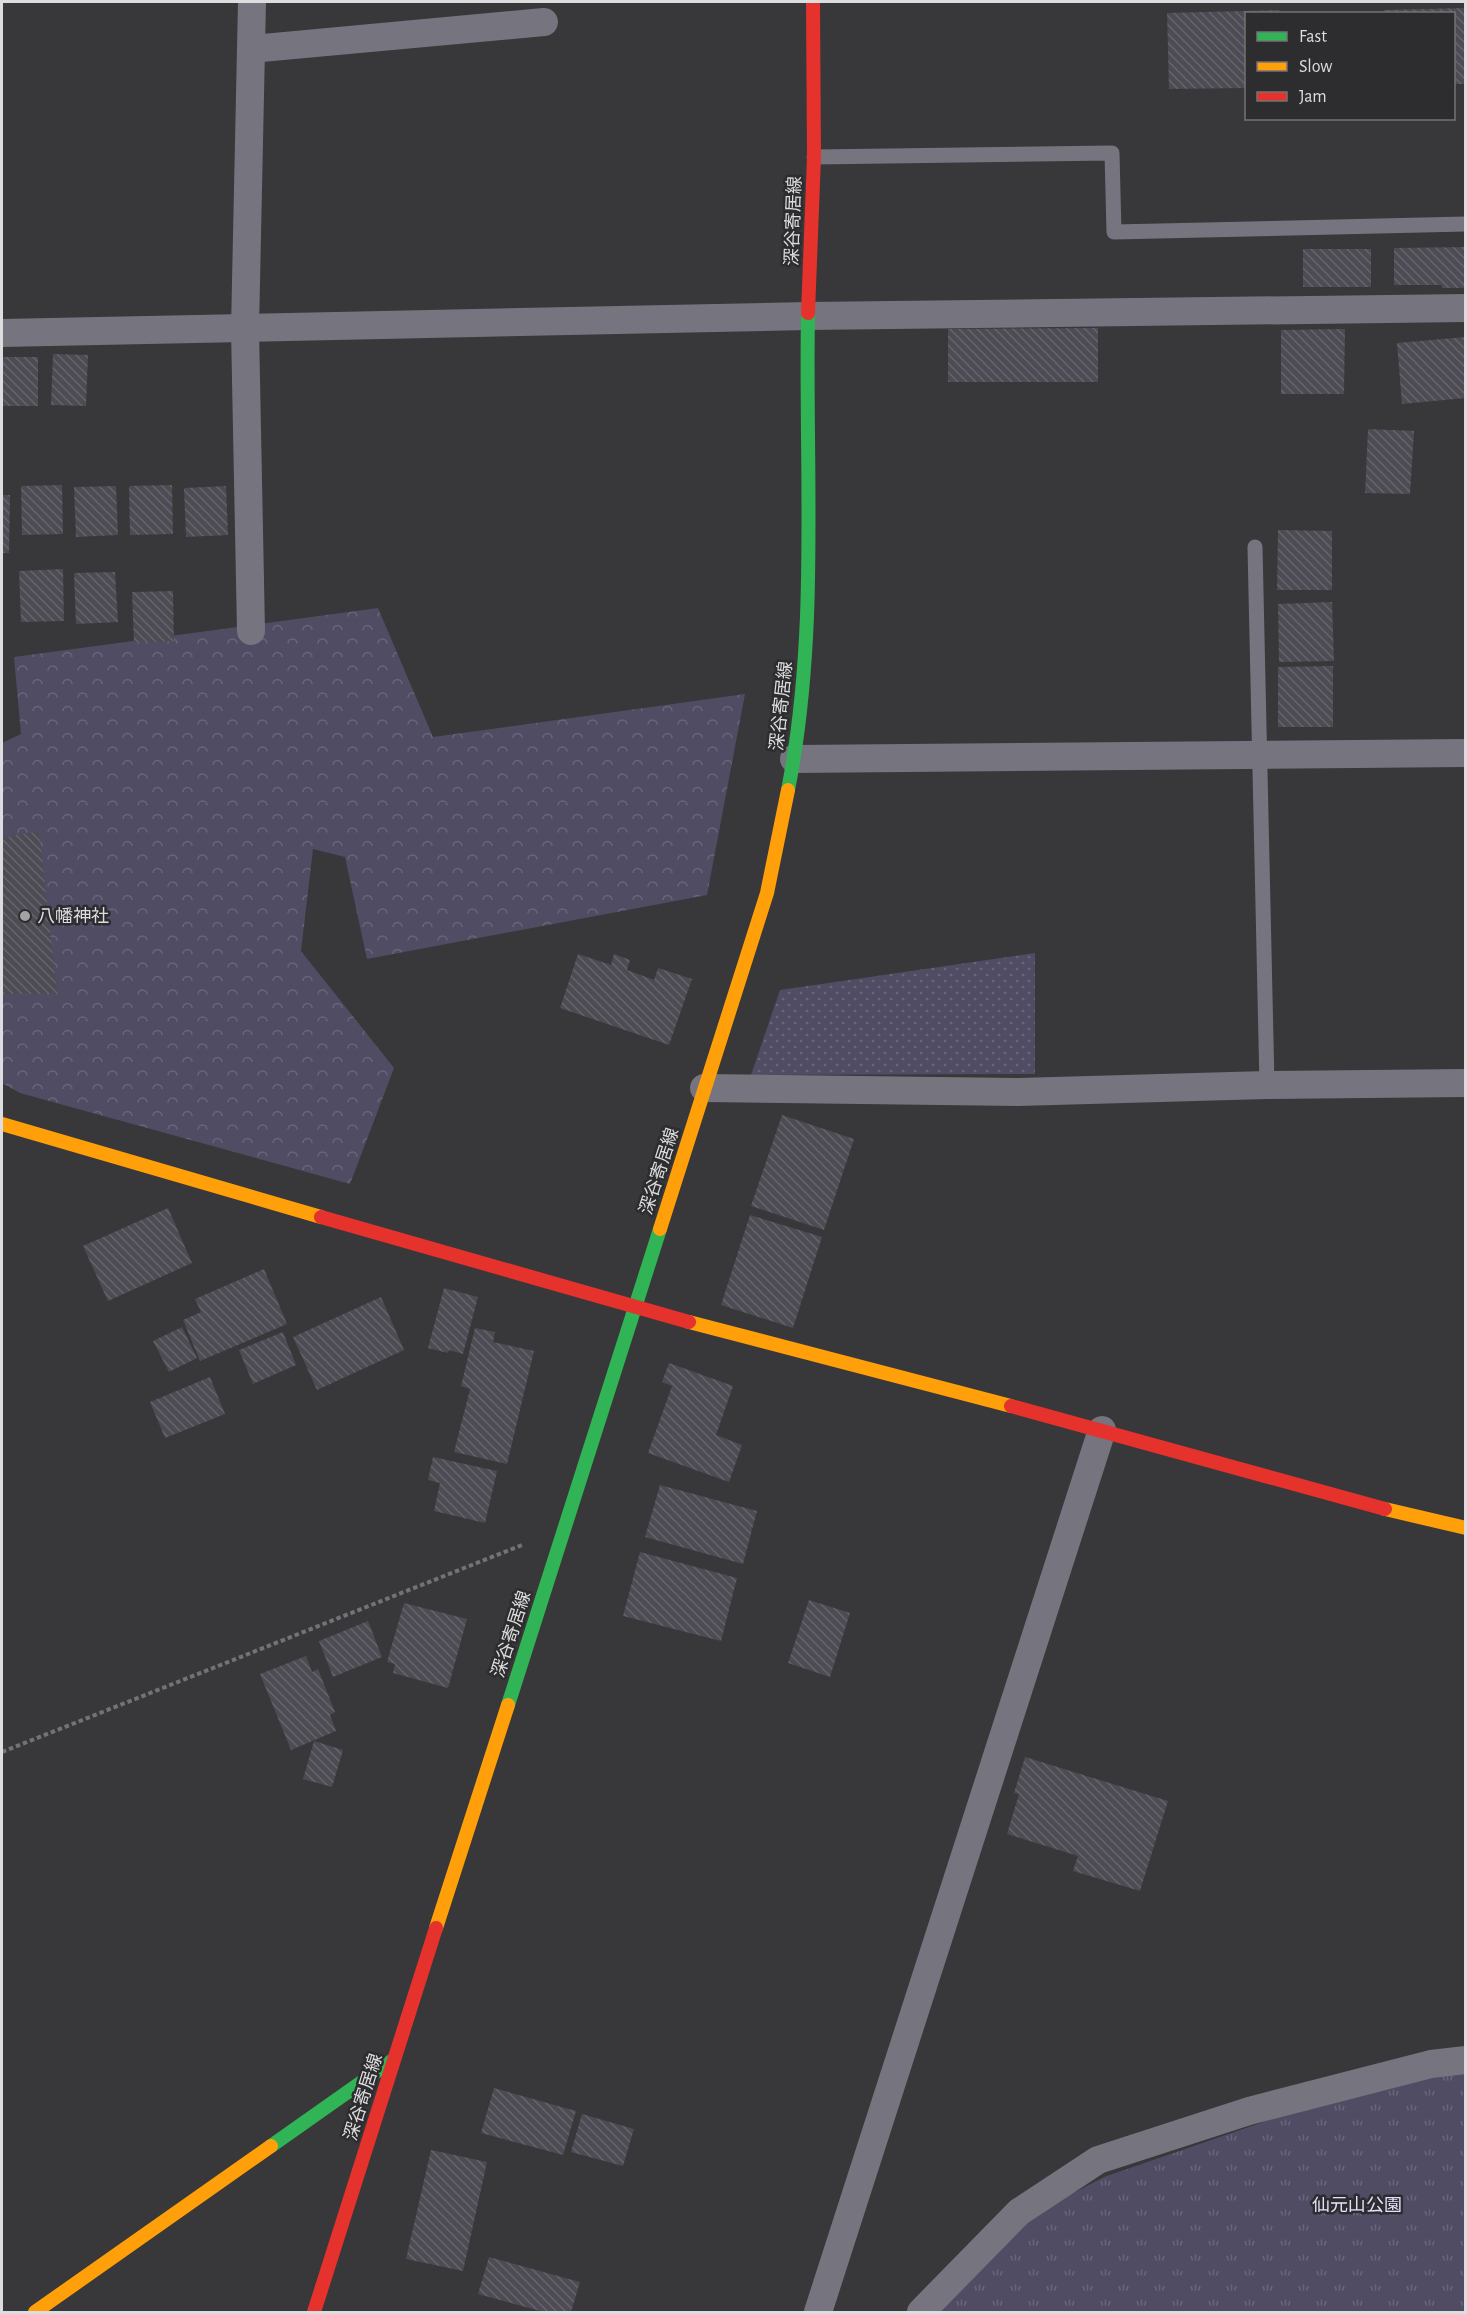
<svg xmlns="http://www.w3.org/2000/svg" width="1467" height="2314" font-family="'Alegreya Sans','Noto Sans JP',sans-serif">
<defs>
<pattern id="grass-dots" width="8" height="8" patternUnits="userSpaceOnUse" patternTransform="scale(1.5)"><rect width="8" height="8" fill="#504c64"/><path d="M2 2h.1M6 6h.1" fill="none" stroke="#69657a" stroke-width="1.8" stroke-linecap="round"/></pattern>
<pattern id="forest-crowns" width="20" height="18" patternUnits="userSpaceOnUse" patternTransform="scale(1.5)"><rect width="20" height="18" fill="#504c64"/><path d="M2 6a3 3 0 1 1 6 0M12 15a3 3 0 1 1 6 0" fill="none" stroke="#69657a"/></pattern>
<pattern id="park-tufts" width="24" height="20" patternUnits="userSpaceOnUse" patternTransform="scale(1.5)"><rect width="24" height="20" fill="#504c64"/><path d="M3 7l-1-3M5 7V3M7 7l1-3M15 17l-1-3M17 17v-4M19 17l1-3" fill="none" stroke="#69657a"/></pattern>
<pattern id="building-back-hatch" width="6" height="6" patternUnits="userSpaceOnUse" patternTransform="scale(1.5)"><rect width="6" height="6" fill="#4d4b53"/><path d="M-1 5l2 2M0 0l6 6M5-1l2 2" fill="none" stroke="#66646b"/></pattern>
</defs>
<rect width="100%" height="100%" fill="#383739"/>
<path fill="url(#grass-dots)" d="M1035,953V1074L751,1075L780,990Z"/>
<path fill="url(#forest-crowns)" d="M378,608L433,737L745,694L707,895L367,959L345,857L313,849L301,951L394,1068L350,1184L20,1093L2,1083V743L21,734L14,657Z"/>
<path fill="url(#park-tufts)" d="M1465,2069V2312H940L1039,2211L1104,2177L1281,2116Z"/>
<g fill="url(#building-back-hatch)">
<path d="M1466,8V84H1454V14H1384V10Z"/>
<path d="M1279,10V14H1246V88L1169,89L1167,13Z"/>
<path d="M1466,247V288H1442V285H1394V248Z"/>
<rect x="1303" y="249" width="68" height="38"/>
<path d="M1098,328V382H948V329Z"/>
<path d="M1345,329L1344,394H1281V330Z"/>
<path d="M1466,337V398L1402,404L1397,343Z"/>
<path d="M53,354L88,355L86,406L51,405Z"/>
<rect x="2" y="357" width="36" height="49"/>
<path d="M1368,429L1414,431L1410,494L1365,493Z"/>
<path d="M62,485L63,534L22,535L21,486Z"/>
<path d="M172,485L173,534L130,535L129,486Z"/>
<path d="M116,486L118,535L76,537L74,487Z"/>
<path d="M226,486L228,535L186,537L184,488Z"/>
<path d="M2,495H10L9,553H2Z"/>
<path d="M1278,530L1332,531V590H1277Z"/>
<path d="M63,569L64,621L21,622L19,571Z"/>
<path d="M115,572L118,622L76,624L74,573Z"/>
<path d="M173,591L174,641L134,643L132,592Z"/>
<path d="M1332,602L1334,661L1279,662L1278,604Z"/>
<path d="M1333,666V727H1278V667Z"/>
<path d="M39,831L57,994H2V838Z"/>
<path d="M578,954L611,965L614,954L630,960L627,970L654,980L658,968L692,979L669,1045L560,1008Z"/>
<path d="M782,1115L854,1139L824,1230L751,1206Z"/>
<path d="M168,1208L192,1263L108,1301L83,1246Z"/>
<path d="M750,1215L822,1237L793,1328L721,1305Z"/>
<path d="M264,1269L287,1324L200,1361L183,1320L201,1312L195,1299Z"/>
<path d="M444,1288L478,1297L463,1354L449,1350L448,1353L428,1348Z"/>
<path d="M381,1297L404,1350L317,1390L293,1337Z"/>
<path d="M182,1327L197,1358L169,1372L153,1341Z"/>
<path d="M475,1328L495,1332L493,1342L534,1351L507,1464L454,1452L470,1389L461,1386Z"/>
<path d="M283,1332L296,1365L253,1384L239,1350Z"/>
<path d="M669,1363L733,1386L716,1435L742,1445L729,1482L648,1453L672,1386L662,1382Z"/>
<path d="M210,1377L225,1414L165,1438L150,1402Z"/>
<path d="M433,1457L497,1471L485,1523L434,1511L440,1483L428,1480Z"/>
<path d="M660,1485L757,1511L743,1564L645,1537Z"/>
<path d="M640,1552L737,1578L721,1641L623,1616Z"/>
<path d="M809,1600L850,1613L830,1677L788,1663Z"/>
<path d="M404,1603L467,1619L448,1688L393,1673L395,1664L387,1662Z"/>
<path d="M368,1621L382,1657L333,1677L319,1641Z"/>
<path d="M306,1656L312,1672L318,1669L335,1712L330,1715L336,1731L291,1750L260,1674Z"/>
<path d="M314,1741L343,1750L332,1787L303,1779Z"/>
<path d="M1025,1757L1168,1801L1140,1891L1073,1871L1078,1856L1007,1834L1019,1794L1014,1793Z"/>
<path d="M494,2088L576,2111L563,2155L481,2133Z"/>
<path d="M582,2114L634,2129L623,2166L571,2152Z"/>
<path d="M431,2150L487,2162L463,2271L406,2259Z"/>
<path d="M489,2257L580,2282L571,2312H544L478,2294Z"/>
</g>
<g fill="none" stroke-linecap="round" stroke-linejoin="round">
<path stroke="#737179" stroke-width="4" stroke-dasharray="4.5 3" stroke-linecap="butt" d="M2,1752L522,1545"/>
<g stroke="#76747f" stroke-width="15">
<path d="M814,157L1112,153L1114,232L1466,224"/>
<path d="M1255,547L1267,1085"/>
</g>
<g stroke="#76747f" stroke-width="28">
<path d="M252,49L544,22"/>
<path d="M2,333L808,316L1466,308"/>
<path d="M251,631L245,329L252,2"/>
<path d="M794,759L1466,753"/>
<path d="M704,1088L1018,1092L1267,1085L1466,1083"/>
<path d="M818,2312L1102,1430"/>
<path d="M921,2312L1019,2212L1098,2160L1249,2111L1431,2064L1466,2060"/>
</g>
<g stroke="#30b455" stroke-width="14">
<path d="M788,790C819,633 805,472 808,313"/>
<path d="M508,1705L660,1229"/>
<path d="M271,2146L393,2060"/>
</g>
<g stroke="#ff9f0a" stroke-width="14">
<path d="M2,1124L321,1217"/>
<path d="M660,1229L767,893L788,790"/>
<path d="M689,1322L1011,1406"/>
<path d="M1385,1509L1466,1528"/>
<path d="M436,1928L508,1705"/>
<path d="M35,2312L271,2146"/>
</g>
<g stroke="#e5322d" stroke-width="14">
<path d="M808,313L814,157L813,2"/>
<path d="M321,1217L689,1322"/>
<path d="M1011,1406L1385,1509"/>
<path d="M314,2312L436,1928"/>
</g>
</g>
<circle fill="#a3a3a5" stroke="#2d2c2f" stroke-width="2" cx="25" cy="916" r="6"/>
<g text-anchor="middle" stroke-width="5" stroke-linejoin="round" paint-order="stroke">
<g font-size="18" fill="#dddddf" stroke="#2d2c2f">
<text transform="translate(793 221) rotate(-88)" y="6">深谷寄居線</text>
<text transform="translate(781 706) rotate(-84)" y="6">深谷寄居線</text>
<text transform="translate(659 1171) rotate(-72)" y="6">深谷寄居線</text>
<text transform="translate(511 1634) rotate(-72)" y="6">深谷寄居線</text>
<text transform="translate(363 2097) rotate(-73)" y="6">深谷寄居線</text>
</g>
<g font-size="18" fill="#dddddf" stroke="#2d2c2f" text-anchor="start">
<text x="37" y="922">八幡神社</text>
</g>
<g font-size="18" fill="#e3dffd" stroke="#2d2c2f">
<text x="1357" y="2211">仙元山公園</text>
</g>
</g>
<rect width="1467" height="2314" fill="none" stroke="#dddddf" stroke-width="6"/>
<rect x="1245" y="12" width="210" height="108" fill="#2d2c2f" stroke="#737375" stroke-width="1.5"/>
<rect x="1257" y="32" width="30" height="9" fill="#30b455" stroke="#737375" stroke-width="1.5"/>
<text x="1299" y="42" font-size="18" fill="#dddddf">Fast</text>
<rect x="1257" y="62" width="30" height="9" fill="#ff9f0a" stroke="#737375" stroke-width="1.5"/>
<text x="1299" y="72" font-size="18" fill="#dddddf">Slow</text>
<rect x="1257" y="92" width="30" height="9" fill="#e5322d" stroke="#737375" stroke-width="1.5"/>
<text x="1299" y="102" font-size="18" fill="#dddddf">Jam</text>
</svg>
